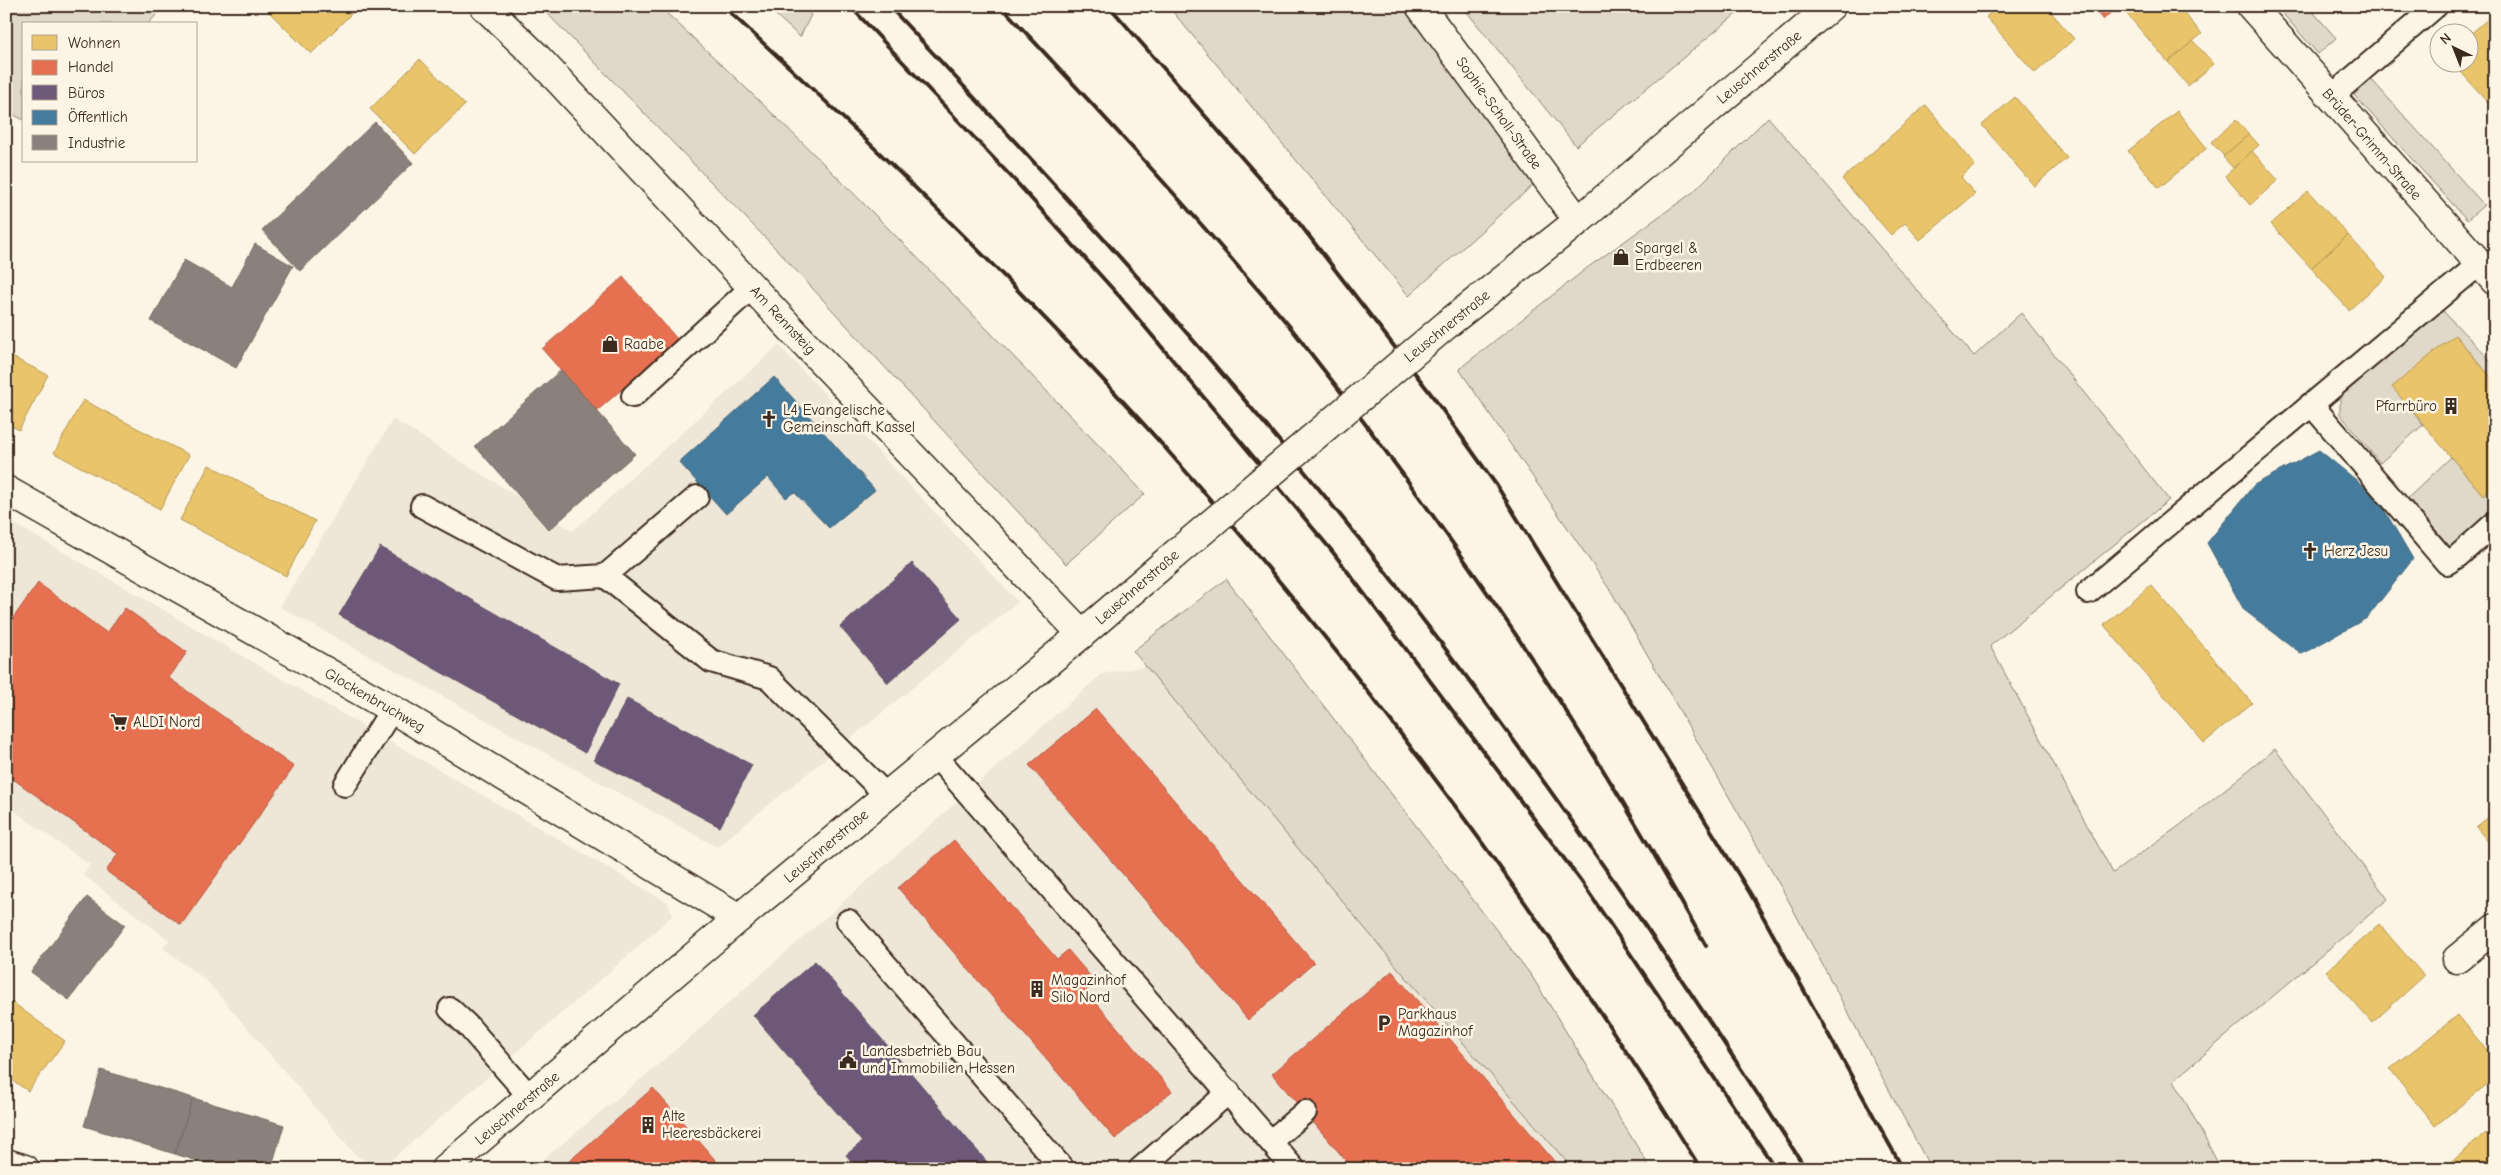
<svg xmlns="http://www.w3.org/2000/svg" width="2501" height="1175" font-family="'Comic Neue',sans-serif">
<rect width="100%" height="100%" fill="#fcf5e5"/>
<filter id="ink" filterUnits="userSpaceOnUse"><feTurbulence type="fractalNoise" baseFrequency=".02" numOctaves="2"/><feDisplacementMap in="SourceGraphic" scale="10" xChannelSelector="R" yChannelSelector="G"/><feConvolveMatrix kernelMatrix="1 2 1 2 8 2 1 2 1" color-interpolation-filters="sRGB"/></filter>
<g filter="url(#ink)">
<g fill="#eee6d6">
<path d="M779,345L1018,602L717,847L280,607L393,419L573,531Z"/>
<path d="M6,519L667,902L673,915L606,975L381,1169L357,1156L207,981L163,948L169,940L83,875L90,865L6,805Z"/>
<path d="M1160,664L1398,968L1573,1169H532L665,1059L1102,674Z"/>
</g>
<g fill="#e0d8c8" stroke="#8e8173">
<path d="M6,6H164L148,24H24V120L6,111Z"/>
<path d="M540,6H659C828,162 987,328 1145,494L1066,564L779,252Z"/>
<path d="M766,6H801L811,15L800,37Z"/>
<path d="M1168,6H1403L1533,185L1409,296Z"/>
<path d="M1462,6H1746L1576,146Z"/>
<path d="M2276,6H2308L2336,38L2318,54Z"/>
<path d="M2371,79L2484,205L2467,220L2354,95Z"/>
<path d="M1768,117L1974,356L2021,313L2169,500L1990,646L2113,873L2179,826L2275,749L2388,899L2174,1080L2221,1169H1931L1786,896L1612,593L1459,369L1587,268L1692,193Z"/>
<path d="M2442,310L2495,365V382L2455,335L2393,387L2423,425L2380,463L2340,414V397Z"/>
<path d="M2451,457L2483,495L2495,485V513L2453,550L2408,498Z"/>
<path d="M1226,579L1531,975L1651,1169H1573L1398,968L1133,651Z"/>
</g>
<g fill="#e9c46a" stroke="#b59653">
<path d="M263,6H359L311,54Z"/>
<path d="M1997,6H2046L2074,39L2035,73L1986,17Z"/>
<path d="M2120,6H2178L2202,34L2168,62Z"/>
<path d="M2495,13V110L2452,62H2468V36Z"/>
<path d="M2193,41L2214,64L2188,86L2168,62Z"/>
<path d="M420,59L465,105L415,154L370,109Z"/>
<path d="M2015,97L2067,158L2034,186L1982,125Z"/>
<path d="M1926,105L1975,165L1961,177L1975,194L1920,240L1905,223L1891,235L1842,179Z"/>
<path d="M2177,111L2207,148L2159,188L2128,151Z"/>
<path d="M2236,120L2249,134L2224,156L2211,142Z"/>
<path d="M2249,134L2259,145L2233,168L2223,157Z"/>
<path d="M2252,151L2278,180L2250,205L2225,176Z"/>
<path d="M2308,191L2348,235L2311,268L2271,224Z"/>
<path d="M2348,235L2386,277L2349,310L2311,268Z"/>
<path d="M2455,335L2495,382V485L2483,495L2392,387Z"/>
<path d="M6,354L48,375L19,430L6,423Z"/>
<path d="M83,400L189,455L160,509L54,453Z"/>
<path d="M209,465L315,521L286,576L180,520Z"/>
<path d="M2151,585L2252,703L2204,743L2104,625Z"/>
<path d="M2495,812V850L2476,827Z"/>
<path d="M2379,924L2424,976L2372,1023L2326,971Z"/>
<path d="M12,1002L65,1041L28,1091L6,1076V1011Z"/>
<path d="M2458,1015L2495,1061V1078L2435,1126L2390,1069Z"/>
<path d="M2486,1133L2495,1143V1169H2443Z"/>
</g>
<g fill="#e76f51" stroke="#b35a42">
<path d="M2091,6H2118L2103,20Z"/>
<path d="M623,277L678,340L597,411L542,349Z"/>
<path d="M38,583L107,633L125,608L187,652L169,678L294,767L181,925L106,871L118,854L6,774V628Z"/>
<path d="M1096,709L1314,963L1248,1020L1029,765Z"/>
<path d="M954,840L1057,959L1068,950L1096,983L1086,991L1172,1091L1115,1139L898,888Z"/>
<path d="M1392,971L1561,1169H1353L1272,1074Z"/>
<path d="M653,1088L723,1169H572L567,1163Z"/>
</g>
<g fill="#6d597a" stroke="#5e4b5e">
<path d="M380,547L619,684L585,753L339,615Z"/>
<path d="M912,563L961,619L888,683L840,627Z"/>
<path d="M627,699L752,765L720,827L594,760Z"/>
<path d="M815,961L993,1169H858L846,1155L862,1142L753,1015Z"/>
</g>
<g fill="#457b9d" stroke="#426377">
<path d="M774,377L875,490L829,528L794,492L786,498L768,477L726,514L679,462Z"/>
<path d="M2319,450L2376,496L2413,559L2367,618L2302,654L2244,610L2207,543L2254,485Z"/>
</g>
<g fill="#8a817c" stroke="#726760">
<path d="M375,122L413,163L300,271L262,230Z"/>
<path d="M255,244L293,266L236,368L151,321L184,260L232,287Z"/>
<path d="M561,370L635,454L549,530L475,446Z"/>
<path d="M87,897L125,925L69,1000L31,972Z"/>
<path d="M101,1070L193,1098L175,1154L84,1126Z"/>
<path d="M193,1098L284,1125L271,1169H223L175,1154Z"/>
</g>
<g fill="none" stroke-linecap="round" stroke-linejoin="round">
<g stroke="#3b2a1e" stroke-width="26">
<g id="service">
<path d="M2331,97L2436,6"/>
<path d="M633,396L752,287"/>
<path d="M2311,404L2447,563L2458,556L2495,523"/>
<path d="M697,497L605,576L711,661L769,678L886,795"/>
<path d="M422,506L557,579L605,576"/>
<path d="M2088,592L2478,265"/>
<path d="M935,755L1294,1169"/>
<path d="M345,785L392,709"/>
<path d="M848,921L1063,1169"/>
<path d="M450,1009L469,1027L530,1097"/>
<path d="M1271,1141L1305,1112"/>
<path d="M1140,1169L1229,1092"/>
</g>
</g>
<g stroke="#3b2a1e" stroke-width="31">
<g id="minor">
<path d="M484,6L535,55L794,332L1082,634"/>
<path d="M1420,6L1578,221"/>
<path d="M2251,6L2495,281"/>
<path d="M6,490L392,709L739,918"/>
<path d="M2457,959L2495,928"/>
<path d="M6,1163L25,1169"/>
</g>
</g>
<g stroke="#3b2a1e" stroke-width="31">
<g id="secondary">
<path d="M1451,321L1578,221L1831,6"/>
<path d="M445,1169L739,918L1082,634L1174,555"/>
</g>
</g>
<use href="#service" stroke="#fcf5e5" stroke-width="22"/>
<use href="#minor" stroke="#fcf5e5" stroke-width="28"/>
<use href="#secondary" stroke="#fcf5e5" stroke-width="28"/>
<g stroke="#3b2a1e" stroke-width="4">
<path d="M723,6C877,147 1028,294 1167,450C1364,673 1544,915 1701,1169"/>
<path d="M850,6L1018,184L1120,297L1332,551L1581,881L1776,1169"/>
<path d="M889,6C1049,177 1207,349 1353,531C1517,734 1665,949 1806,1169"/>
<path d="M1001,6C1082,93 1163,179 1240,269C1262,295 1285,319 1305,346C1454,535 1590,735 1706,946"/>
<path d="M1109,6L1299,223L1431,394L1497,486L1750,893L1903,1169"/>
</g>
<g stroke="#3b2a1e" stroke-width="31" stroke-linecap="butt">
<path id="secondary-bridge" d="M1174,555L1451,321"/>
</g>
<use href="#secondary-bridge" stroke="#fcf5e5" stroke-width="28"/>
</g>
</g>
<defs>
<g id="shop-bare" transform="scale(1.35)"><path d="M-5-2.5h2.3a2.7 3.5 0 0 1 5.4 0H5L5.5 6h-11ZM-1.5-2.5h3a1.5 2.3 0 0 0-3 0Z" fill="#3b2a1e" stroke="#fcf5e5" stroke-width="2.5" paint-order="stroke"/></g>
<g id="building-bare" transform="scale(1.35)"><path d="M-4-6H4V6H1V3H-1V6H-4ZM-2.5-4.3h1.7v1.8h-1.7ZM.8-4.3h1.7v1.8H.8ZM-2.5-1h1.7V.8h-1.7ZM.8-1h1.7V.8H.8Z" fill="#3b2a1e" stroke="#fcf5e5" stroke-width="2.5" paint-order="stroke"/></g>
<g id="church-bare" transform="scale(1.35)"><path d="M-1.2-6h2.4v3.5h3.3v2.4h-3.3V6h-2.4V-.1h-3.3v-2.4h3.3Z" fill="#3b2a1e" stroke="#fcf5e5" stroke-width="2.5" paint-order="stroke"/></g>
<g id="supermarket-bare" transform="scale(1.35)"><path d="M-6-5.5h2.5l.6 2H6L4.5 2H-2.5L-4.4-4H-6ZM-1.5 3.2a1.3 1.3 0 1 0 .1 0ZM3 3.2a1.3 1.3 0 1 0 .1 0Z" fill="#3b2a1e" stroke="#fcf5e5" stroke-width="2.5" paint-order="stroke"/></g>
<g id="parking-bare" transform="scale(1.35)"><path d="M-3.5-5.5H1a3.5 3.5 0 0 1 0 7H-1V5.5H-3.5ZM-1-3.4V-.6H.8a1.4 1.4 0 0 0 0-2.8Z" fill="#3b2a1e" stroke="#fcf5e5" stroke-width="2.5" paint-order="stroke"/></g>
<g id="civic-bare" transform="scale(1.35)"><path d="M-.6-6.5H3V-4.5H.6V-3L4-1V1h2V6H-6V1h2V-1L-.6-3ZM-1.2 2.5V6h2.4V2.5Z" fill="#3b2a1e" stroke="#fcf5e5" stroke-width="2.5" paint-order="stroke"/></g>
</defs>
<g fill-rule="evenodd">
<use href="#shop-bare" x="1621" y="257"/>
<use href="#shop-bare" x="610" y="344"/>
<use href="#building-bare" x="2451" y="406"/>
<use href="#church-bare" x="769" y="419"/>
<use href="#church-bare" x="2310" y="551"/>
<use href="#supermarket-bare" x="119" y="722"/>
<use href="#building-bare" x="1037" y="989"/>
<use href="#parking-bare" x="1384" y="1023"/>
<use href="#civic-bare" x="848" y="1060"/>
<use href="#building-bare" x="648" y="1125"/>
</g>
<g text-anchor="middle" stroke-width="5" stroke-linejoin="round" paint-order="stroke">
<g font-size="15" fill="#3b2a1e" stroke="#fcf5e5">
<text transform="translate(1759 67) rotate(-40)" y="5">Leuschnerstraße</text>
<text transform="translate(1499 113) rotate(54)" y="5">Sophie-Scholl-Straße</text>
<text transform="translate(2372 144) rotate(49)" y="5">Brüder-Grimm-Straße</text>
<text transform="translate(783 320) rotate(47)" y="5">Am Rennsteig</text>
<text transform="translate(1447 326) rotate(-39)" y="5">Leuschnerstraße</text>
<text transform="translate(1137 587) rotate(-41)" y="5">Leuschnerstraße</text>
<text transform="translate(375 700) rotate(30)" y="5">Glockenbruchweg</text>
<text transform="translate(826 846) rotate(-40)" y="5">Leuschnerstraße</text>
<text transform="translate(517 1108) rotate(-40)" y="5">Leuschnerstraße</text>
</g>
<g font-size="15" fill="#3b2a1e" stroke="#fcf5e5" text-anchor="start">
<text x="1635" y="253">Spargel &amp;<tspan x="1635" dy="17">Erdbeeren</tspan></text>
<text x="624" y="349">Raabe</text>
<text x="2437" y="411" text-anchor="end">Pfarrbüro</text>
<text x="783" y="415">L4 Evangelische<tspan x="783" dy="17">Gemeinschaft Kassel</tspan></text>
<text x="2324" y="556">Herz Jesu</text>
<text x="133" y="727">ALDI Nord</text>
<text x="1051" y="985">Magazinhof<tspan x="1051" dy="17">Silo Nord</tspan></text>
<text x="1398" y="1019">Parkhaus<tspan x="1398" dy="17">Magazinhof</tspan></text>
<text x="862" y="1056">Landesbetrieb Bau<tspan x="862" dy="17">und Immobilien Hessen</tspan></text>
<text x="662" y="1121">Alte<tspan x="662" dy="17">Heeresbäckerei</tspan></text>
</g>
</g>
<rect width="2501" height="1175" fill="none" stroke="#fcf5e5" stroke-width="25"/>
<rect x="12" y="12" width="2476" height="1150" fill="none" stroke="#3b2a1e" stroke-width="2" filter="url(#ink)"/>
<rect x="22" y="22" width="175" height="140" fill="#fcf5e5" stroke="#afa495"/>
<rect x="32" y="35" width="25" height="15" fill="#e9c46a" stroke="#afa495"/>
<text x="68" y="48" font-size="15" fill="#3b2a1e">Wohnen</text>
<rect x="32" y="60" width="25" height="15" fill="#e76f51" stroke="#afa495"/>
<text x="68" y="72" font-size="15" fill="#3b2a1e">Handel</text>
<rect x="32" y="85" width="25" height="15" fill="#6d597a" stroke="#afa495"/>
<text x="68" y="98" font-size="15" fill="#3b2a1e">Büros</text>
<rect x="32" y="110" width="25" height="15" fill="#457b9d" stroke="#afa495"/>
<text x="68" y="122" font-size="15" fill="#3b2a1e">Öffentlich</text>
<rect x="32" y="135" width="25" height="15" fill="#8a817c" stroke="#afa495"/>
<text x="68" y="148" font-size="15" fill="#3b2a1e">Industrie</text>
<g transform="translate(2454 48) rotate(317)"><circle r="24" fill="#fcf5e5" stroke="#afa495"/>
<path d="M0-4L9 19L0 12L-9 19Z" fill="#3b2a1e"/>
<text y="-8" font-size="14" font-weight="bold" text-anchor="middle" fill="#3b2a1e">N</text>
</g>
</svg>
